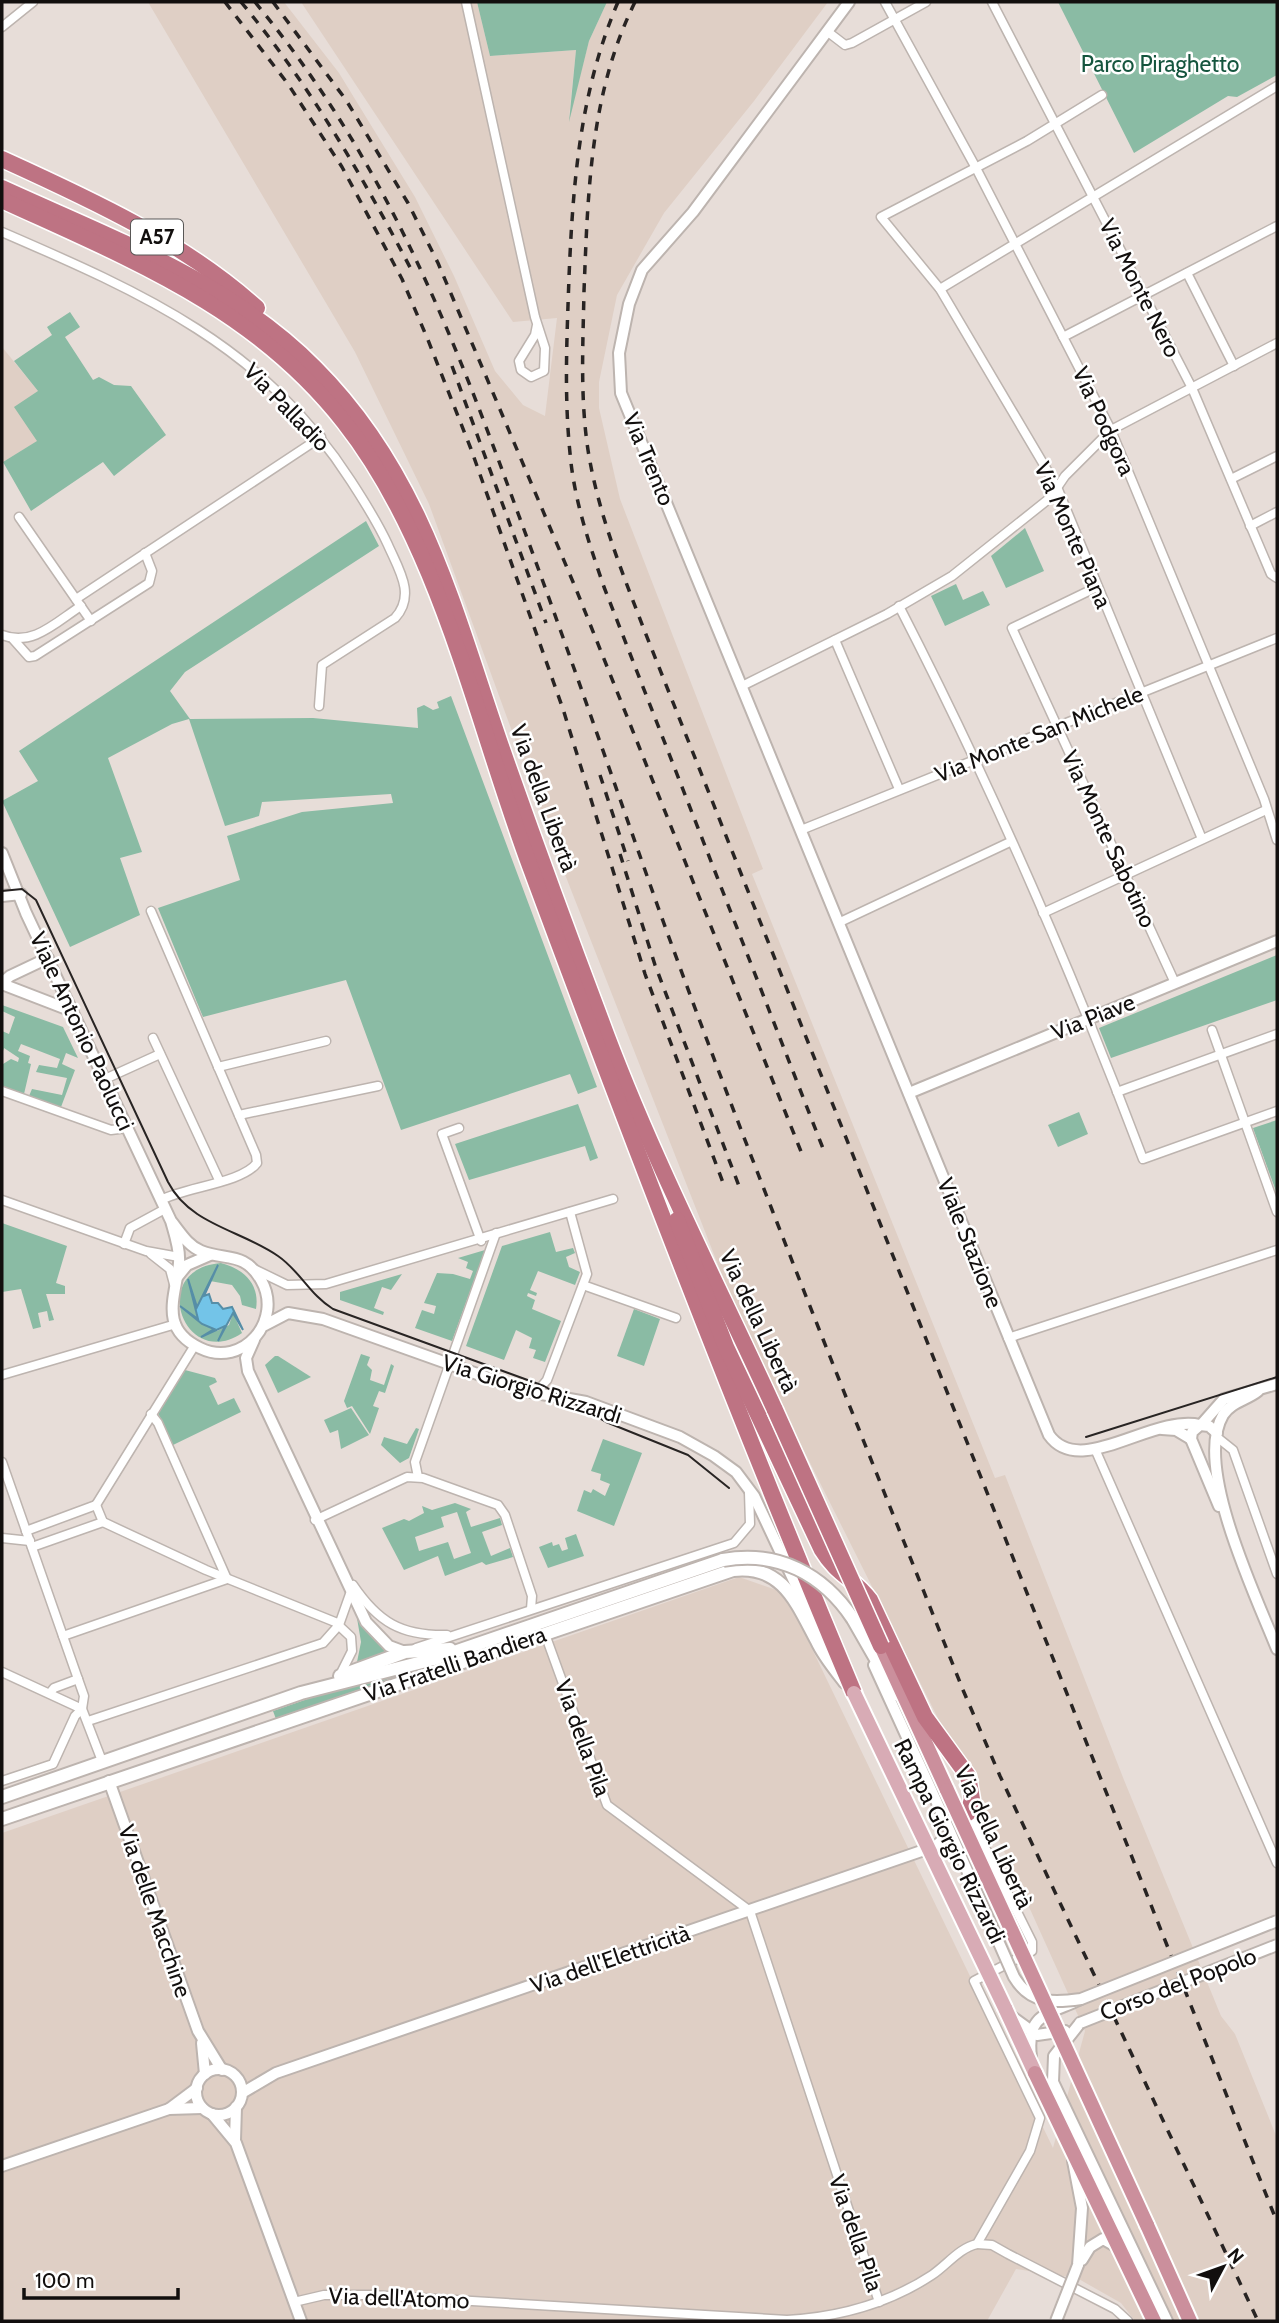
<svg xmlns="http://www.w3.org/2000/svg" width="1279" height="2323" font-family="Cabin,sans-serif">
<rect width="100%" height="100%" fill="#e7ddd8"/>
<g fill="#dfcfc5">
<path d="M148,2H284L339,73L415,197L454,276L495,371L523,405L545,416L557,318L513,322L301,2H477L490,56L576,50L569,118L589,41L607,2H828L754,101L664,213L617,295L599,382V408L620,499L763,869L752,874L995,1478L1005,1475L1124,1780L1221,2016L1235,2034L1277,2138V2321H1135L1121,2303L1077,2278L1016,2269L987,2321H2V1833L739,1577L785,1593L1053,2148L1085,2031L998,1838L770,1383L724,1280L555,849L429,504L355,352Z"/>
<path d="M2,347L38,391V441L3,462Z"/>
</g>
<g fill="#8abba4" fill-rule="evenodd">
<path d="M477,2H607L589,41L569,122L576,50L490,56Z"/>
<path d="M1058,2H1277V75L1237,97L1228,96L1134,153Z"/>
<path d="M70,312L80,327L65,337L93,380L99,377L114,385L131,386L166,435L114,476L103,462L31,511L3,462L37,441L14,407L38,391L14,361L52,335L47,327Z"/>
<path d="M366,521L379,546L185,672L170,691L190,719L313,718L418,728L417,708L424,705L433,710L439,708L437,702L451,696L597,1087L578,1094L570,1074L401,1130L346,980L203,1017L158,908L240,880L227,836L302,812L393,803L391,794L262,802L259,816L225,826L189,719L172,724L108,758L142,852L120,858L140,915L70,947L2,801L38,781L19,751Z"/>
<path d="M1025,528L1044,571L1006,588L991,556Z"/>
<path d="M956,584L963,600L983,591L990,605L945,626L931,596Z"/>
<path d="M1277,955V1000L1111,1058L1099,1028Z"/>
<path d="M2,1005L63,1027L78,1058L66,1053L62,1064L75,1070L61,1107L29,1096L32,1089L62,1095L67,1078L36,1072L39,1065L57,1068L60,1059L21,1044L18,1051L30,1056L28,1063L31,1064L24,1094L2,1086L3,1064L11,1059L18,1062L19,1058L4,1048L2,1054V1031L9,1034L15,1017L2,1011Z"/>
<path d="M578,1104L598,1158L590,1161L585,1146L469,1180L455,1144Z"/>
<path d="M1079,1112L1088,1134L1058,1147L1048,1125Z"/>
<path d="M1277,1120V1194L1253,1128Z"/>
<path d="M2,1223L67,1246L56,1283L65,1286V1294H46L54,1320L49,1321L47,1311L38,1313L41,1327L33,1329L21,1289L2,1292Z"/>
<path d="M550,1232L556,1252L573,1248L575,1253L566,1257L569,1267L580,1272L575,1285L538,1271L530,1290L537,1293L536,1296L528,1293L527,1296L535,1300L532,1309L561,1321L545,1362L533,1358L536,1350L529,1348L532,1338L516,1330L504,1360L466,1346L502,1246Z"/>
<path d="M485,1250L452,1341L415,1328L422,1310L434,1314L436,1306L424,1303L437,1273L453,1274L470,1279L473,1271L466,1268L468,1262L458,1258Z"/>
<path d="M221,1263C244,1269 260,1284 256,1309L242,1305L240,1296L232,1285L210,1281L195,1310L200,1323L217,1331L229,1325L233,1313L242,1333C185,1372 146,1269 221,1263Z"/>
<path d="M402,1274L391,1290L382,1287L374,1308L384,1312L383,1315L340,1300V1292Z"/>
<path d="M634,1309L660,1319L644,1366L617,1356Z"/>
<path d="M361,1354L370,1357L367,1365L372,1370L370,1380L384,1385L391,1364L394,1366L385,1393L379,1391L373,1406L379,1408L370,1434L352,1406L347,1408L344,1401Z"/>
<path d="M275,1356H278L311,1377L278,1393L265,1365Z"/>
<path d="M185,1370L215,1378L217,1382L209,1386L218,1405L234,1398L241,1412L173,1445L158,1413Z"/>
<path d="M351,1408L369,1435L341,1449L338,1430L330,1433L324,1420Z"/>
<path d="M416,1428L419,1429L409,1458L400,1463L381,1445L384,1437L407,1444Z"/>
<path d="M603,1439L642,1453L614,1526L577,1511L584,1490L591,1493L593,1489L605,1496L610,1484L600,1480L601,1474L591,1471Z"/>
<path d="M455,1503L471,1509L466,1512L471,1527L500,1518L502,1525L482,1532L491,1556L510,1548L513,1557L486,1565L482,1562L445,1576L438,1556L404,1570L382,1528L404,1519L409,1521L424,1513L422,1506L432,1510ZM457,1512L471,1553L454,1559L448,1542L419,1551L415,1537L444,1527L441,1517Z"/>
<path d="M576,1534L584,1556L548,1568L539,1547L552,1542L553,1546L559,1544L562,1551L568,1549L565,1538Z"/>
<path d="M356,1612L370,1635L388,1652L357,1662L361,1642Z"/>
<path d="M437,1662L276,1719L273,1711L342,1687Z"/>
</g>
<path fill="#73c4e8" stroke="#568ea7" stroke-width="2" d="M218,1265L204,1296L209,1294L212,1303H218L223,1309L232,1307L243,1330L233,1313L218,1341L225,1326L201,1337L214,1329L202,1324L180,1306L198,1319L188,1279L197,1307Z"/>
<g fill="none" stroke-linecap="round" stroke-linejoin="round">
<g stroke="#bdb4af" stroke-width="11">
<g id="minor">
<path d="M466,2L535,317L545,348L544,371L531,377L521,370L519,361L535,335L537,325"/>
<path d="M885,2L976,168L1111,430L1264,799L1277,840"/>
<path d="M992,2L1192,388L1271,574L1277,578"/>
<path d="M2,27L33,2"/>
<path d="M828,32L845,45L852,43L926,2"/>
<path d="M1102,95L1027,141L881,217L940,289L1057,487L1202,839"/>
<path d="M2,232C143,293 264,346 351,481C364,501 378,523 388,545C399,570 416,595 395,618L322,665L319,706"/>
<path d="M1187,273L1234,366"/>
<path d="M940,289L1277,86"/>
<path d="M1063,337L1277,226"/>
<path d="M1231,479L1277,456"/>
<path d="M19,517L91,621"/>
<path d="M1250,526L1277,512"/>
<path d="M1097,587L1012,628L1175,983"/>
<path d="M76,599L321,437"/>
<path d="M899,606C991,785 1072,971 1143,1159L1277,1111"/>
<path d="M2,635C33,647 56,622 81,606"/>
<path d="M13,639L29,657L35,656L149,583L152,571L145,553"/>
<path d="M835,640L899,789"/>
<path d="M742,686L887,614L952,576L1050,498L1065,476L1111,430L1277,343"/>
<path d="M801,830L1277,638"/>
<path d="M151,911L256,1155L257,1163C242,1183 186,1187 161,1200"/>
<path d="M1043,913L1266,810"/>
<path d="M838,923L1010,842"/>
<path d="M1212,1030L1277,1212"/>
<path d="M153,1038L219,1180"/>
<path d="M218,1067L326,1041"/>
<path d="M105,1079L160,1054"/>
<path d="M2,1091L111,1130L127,1128"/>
<path d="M1117,1092L1277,1034"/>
<path d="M239,1115L378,1086"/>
<path d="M459,1128L442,1134L481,1241"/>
<path d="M2,1200L146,1251L179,1257"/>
<path d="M124,1244L130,1228L165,1209"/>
<path d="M151,1254L170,1269L174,1284"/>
<path d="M254,1269L287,1285L326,1284L613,1199"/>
<path d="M583,1285L676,1318"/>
<path d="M1008,1338L1277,1250"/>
<path d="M2,1375L176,1324"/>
<path d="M535,1394L547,1380L587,1274L570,1212"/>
<path d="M1218,1438L1233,1450L1277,1574"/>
<path d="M1095,1449L1277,1863"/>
<path d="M2,1462L78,1679L84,1696L82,1709L102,1761"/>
<path d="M418,1477L415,1462L496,1233"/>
<path d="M96,1505L195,1345"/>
<path d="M315,1520L407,1477L423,1478L498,1505L505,1515L532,1596L531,1609"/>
<path d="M103,1522L206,1570L335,1622L351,1637L352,1651L340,1675"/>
<path d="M26,1531L96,1505"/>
<path d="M2,1538L30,1541"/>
<path d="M32,1547L103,1522L96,1505"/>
<path d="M353,1585C378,1622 401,1636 447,1635"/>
<path d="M545,1634L607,1805L750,1911L879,2302"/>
<path d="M63,1636L227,1579L158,1423L151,1414"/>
<path d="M416,1648L734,1543L750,1524L749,1492"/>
<path d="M2,1672L82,1709L75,1716L53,1764L2,1781"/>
<path d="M50,1693L54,1688L78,1679"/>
<path d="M88,1721L323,1643L339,1625L350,1594"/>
<path d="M977,2244L992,2245L1008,2254L1115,2309L1128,2321"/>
<path d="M294,2302L324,2295H371L787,2320C839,2317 888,2304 932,2275C947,2265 959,2248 977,2244L1030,2151L1040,2118L974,1981L1032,1951V1942L968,1813"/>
</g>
</g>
<g stroke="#bdb4af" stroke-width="14">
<g id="tertiary">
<path d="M849,2L693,212L642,270L629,304L619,353L621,393L1049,1435C1080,1479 1152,1414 1200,1425"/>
<path d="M2,853L26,913L171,1221C175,1235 180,1249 179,1263C176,1296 158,1328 200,1348C243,1369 284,1320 261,1280C244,1251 226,1261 201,1251C188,1246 180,1232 171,1221"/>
<path d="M2,896L21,894"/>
<path d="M2,983L10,976L48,958"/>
<path d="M2,984L72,1011"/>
<path d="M909,1093L1277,941"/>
<path d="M178,1276L187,1265L210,1255"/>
<path d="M265,1325L288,1313L323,1319L525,1391L586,1402L680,1437L714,1456L736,1472L754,1496L819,1634"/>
<path d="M254,1340L246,1358L248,1371L366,1622L389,1646L405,1652"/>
<path d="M1258,1391C1247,1400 1231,1402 1223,1415C1193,1466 1256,1596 1277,1649"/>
<path d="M1201,1425L1224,1399L1277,1384"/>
<path d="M1162,1429L1176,1430L1191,1439"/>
<path d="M1217,1433L1209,1426L1200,1425L1192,1432L1191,1439L1219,1506"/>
<path d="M874,1665L943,1816"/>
<path d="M109,1781L198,2031L222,2070"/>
<path d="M1011,2016L1037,2035L1065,2031"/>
<path d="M1080,2023L1054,2056L1053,2082L1167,2321"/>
<path d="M202,2043L205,2074"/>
<path d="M1031,2057C1026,2014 1046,2015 1079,2000"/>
<circle cx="219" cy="2092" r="23"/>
<path d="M242,2093L276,2073L936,1846L965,1819"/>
<path d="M169,2109L197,2088"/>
<path d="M212,2114L236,2143L301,2321"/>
<path d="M235,2140L236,2107"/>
<path d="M1073,2161L1082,2208L1078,2265"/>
<path d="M2,2166L169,2109L202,2108"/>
<path d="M1082,2260L1090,2247L1103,2239L1117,2247"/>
</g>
</g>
<g stroke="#bdb4af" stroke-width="16">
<g id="secondary">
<path d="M853,1619L896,1694"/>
<path d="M340,1676L405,1652L450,1649"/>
<path d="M2,1797L301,1693L434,1659L723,1560"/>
<path d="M2,1819L733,1570C783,1564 797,1604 817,1641C824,1656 835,1669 845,1682"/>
</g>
</g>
<g stroke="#fff" stroke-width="18">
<path id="primary" d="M1005,2008L1035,2073"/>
</g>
<g stroke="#fff" stroke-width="18">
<g id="trunk">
<path d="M881,1646L947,1790"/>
<path d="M1035,2073L1154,2321"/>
<path d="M1147,2225L1190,2321"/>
</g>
</g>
<g stroke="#fff" stroke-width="19">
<g id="motorway">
<path d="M2,159C90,199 184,242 257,308"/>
<path d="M2,188C111,238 229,281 315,368C424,477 454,612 503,752C534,840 566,928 599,1015C648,1150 715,1279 775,1410"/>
<path d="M2,200C130,259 254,307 344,422C440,544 476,721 530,866C633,1144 739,1420 854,1693"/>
<path d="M677,1220L726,1347L822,1550C837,1575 855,1579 870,1600L925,1717L968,1776L972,1799L968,1813"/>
</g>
</g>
<use href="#minor" stroke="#fff" stroke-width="8"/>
<use href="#tertiary" stroke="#fff" stroke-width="10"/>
<use href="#secondary" stroke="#fff" stroke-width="12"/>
<use href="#primary" stroke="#d8abb5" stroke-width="14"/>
<use href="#trunk" stroke="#cb8f9c" stroke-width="14"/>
<use href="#motorway" stroke="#be7383" stroke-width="16"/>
<g stroke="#282423" stroke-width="2">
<path d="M2,891L22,889L36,900L168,1182C190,1225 241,1230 278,1256C300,1271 310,1295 333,1309L544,1386L606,1422L688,1455L729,1488"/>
<path d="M1086,1437L1277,1377"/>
</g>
<g stroke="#282423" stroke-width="3.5" stroke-dasharray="9 9" stroke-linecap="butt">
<path d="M225,2L288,84L342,167L402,279L428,340L471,449L563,709L645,974L725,1188"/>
<path d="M241,2C310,85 363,177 413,273"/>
<path d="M255,2C385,160 450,326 519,516C567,646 612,777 658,907C753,1171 860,1430 963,1690L1000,1776L1258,2321"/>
<path d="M273,2L346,100L408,203L438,263L576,589L804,1159"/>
<path d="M618,2C580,91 573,182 569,277C567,336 564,395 570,453C574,500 589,543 604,587L824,1151"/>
<path d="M635,2C590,93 588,191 584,291C583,344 580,397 588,450C598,513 622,572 645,632L1277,2222"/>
<path d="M452,366L546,623"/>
<path d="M600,775L628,861"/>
<path d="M620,854L655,965L739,1186"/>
</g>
<g stroke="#bdb4af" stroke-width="14" stroke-linecap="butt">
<g id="tertiary-bridge">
<path d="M943,1816L1014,1977C1030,2004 1053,2003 1081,1999L1277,1921"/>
<path d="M1080,2023L1277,1945"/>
<path d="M1056,2321L1078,2265"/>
</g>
</g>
<g stroke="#bdb4af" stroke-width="16" stroke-linecap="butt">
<path id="secondary-bridge" d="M723,1560C778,1550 823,1574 853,1619"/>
</g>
<g stroke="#fff" stroke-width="18" stroke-linecap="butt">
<path id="primary-bridge" d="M854,1693L1005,2008"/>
</g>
<g stroke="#fff" stroke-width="18" stroke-linecap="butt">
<path id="trunk-bridge" d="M947,1790L1147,2225"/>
</g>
<g stroke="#fff" stroke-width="19" stroke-linecap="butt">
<path id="motorway-bridge" d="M775,1410L881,1646"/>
</g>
<use href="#tertiary-bridge" stroke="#fff" stroke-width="10"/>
<use href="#secondary-bridge" stroke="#fff" stroke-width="12"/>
<use href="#primary-bridge" stroke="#d8abb5" stroke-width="14"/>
<use href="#trunk-bridge" stroke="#cb8f9c" stroke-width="14"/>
<use href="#motorway-bridge" stroke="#be7383" stroke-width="16"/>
</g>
<g text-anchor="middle" stroke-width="5" stroke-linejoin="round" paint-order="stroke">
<rect fill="#fff" stroke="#595756" stroke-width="2" x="131" y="219.5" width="52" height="35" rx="5"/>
<g font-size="21" font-weight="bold" fill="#120f0e">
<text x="157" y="244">A57</text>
</g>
<g font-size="23" fill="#15553e" stroke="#fff">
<text x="1160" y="72">Parco Piraghetto</text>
</g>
<g font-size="23" fill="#120f0e" stroke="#fff">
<text transform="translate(1140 288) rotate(63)" y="8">Via Monte Nero</text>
<text transform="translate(287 407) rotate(46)" y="8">Via Palladio</text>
<text transform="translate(1104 421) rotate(65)" y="8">Via Podgora</text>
<text transform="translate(649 459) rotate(67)" y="8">Via Trento</text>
<text transform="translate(1073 535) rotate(66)" y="8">Via Monte Piana</text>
<text transform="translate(1039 734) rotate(-22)" y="8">Via Monte San Michele</text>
<text transform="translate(544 798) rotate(70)" y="8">Via della Libertà</text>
<text transform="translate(1109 839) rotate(65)" y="8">Via Monte Sabotino</text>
<text transform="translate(1093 1017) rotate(-22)" y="8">Via Piave</text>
<text transform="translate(82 1031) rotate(65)" y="8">Viale Antonio Paolucci</text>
<text transform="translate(970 1243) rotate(68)" y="8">Viale Stazione</text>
<text transform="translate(759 1321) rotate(65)" y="8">Via della Libertà</text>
<text transform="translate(532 1389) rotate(17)" y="8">Via Giorgio Rizzardi</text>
<text transform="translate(455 1664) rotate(-19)" y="8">Via Fratelli Bandiera</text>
<text transform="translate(583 1738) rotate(70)" y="8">Via della Pila</text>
<text transform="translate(994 1837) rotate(65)" y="8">Via della Libertà</text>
<text transform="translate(950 1841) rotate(64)" y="8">Rampa Giorgio Rizzardi</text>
<text transform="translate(155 1911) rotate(71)" y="8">Via delle Macchine</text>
<text transform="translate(610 1959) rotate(-19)" y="8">Via dell'Elettricità</text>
<text transform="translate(1178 1984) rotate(-21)" y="8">Corso del Popolo</text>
<text transform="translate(856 2233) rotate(71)" y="8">Via della Pila</text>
<text transform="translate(399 2298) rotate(2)" y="8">Via dell'Atomo</text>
</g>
</g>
<rect width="1279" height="2323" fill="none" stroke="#120f0e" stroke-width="7"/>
<g transform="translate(1223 2267) rotate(49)" stroke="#ffffff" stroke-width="5" paint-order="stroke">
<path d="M0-5L12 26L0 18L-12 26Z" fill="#120f0e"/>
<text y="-10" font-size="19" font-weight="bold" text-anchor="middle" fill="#120f0e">N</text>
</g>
<path d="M24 2288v10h154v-10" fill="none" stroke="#120f0e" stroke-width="3.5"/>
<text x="35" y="2288" font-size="21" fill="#120f0e" stroke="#ffffff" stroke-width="5" paint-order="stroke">100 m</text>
</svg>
